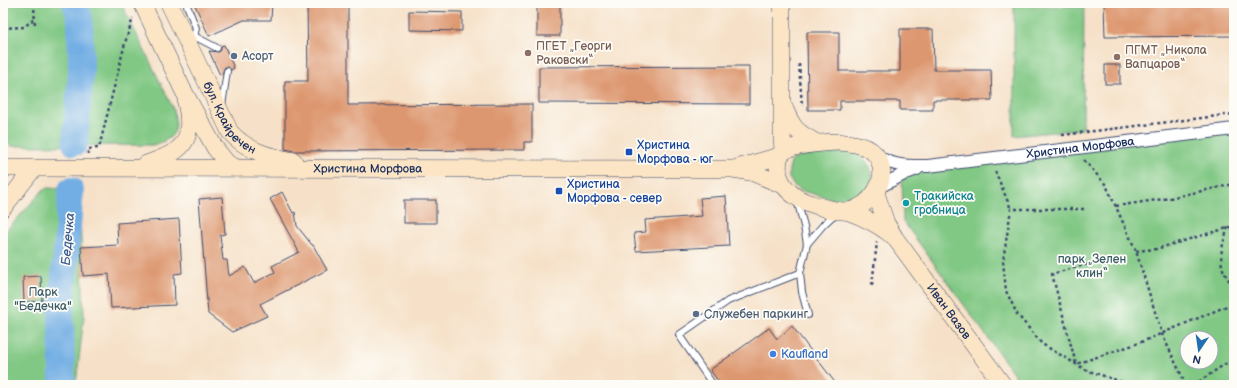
<svg xmlns="http://www.w3.org/2000/svg" width="1237" height="388" font-family="'Balsamiq Sans',sans-serif">
<rect width="100%" height="100%" fill="#fdfcf7"/>
<filter id="ink" filterUnits="userSpaceOnUse"><feTurbulence type="fractalNoise" baseFrequency=".025" numOctaves="2"/><feDisplacementMap in="SourceGraphic" scale="8" xChannelSelector="R" yChannelSelector="G"/><feConvolveMatrix kernelMatrix="1 2 1 2 8 2 1 2 1" color-interpolation-filters="sRGB"/></filter>
<filter id="wash" filterUnits="userSpaceOnUse"><feTurbulence type="fractalNoise" baseFrequency=".012" numOctaves="4" result="noise"/><feDisplacementMap in="SourceGraphic" scale="16" xChannelSelector="R" yChannelSelector="G"/><feGaussianBlur stdDeviation="0.9" result="paint"/><feColorMatrix in="noise" values="0 0 0 0 0 0 0 0 0 0 0 0 0 0 0 0 0 1.4 0 .05"/><feComposite in="paint" operator="in"/></filter>
<g filter="url(#wash)">
<rect width="100%" height="100%" fill="#f6e1c8"/>
<g fill="#81c884" stroke="#4e7c71" fill-rule="evenodd">
<path d="M3,3H121L172,106C179,129 178,138 153,145L11,146L3,142Z"/>
<path d="M1014,5L1084,7L1083,129L1014,136Z"/>
<path d="M1234,128V385H1022L903,221L902,175L939,166ZM1187,338H1211V362H1187Z"/>
<path d="M850,151C863,154 875,168 872,182C870,188 863,195 859,200L844,202L802,191L794,186L789,178V169L792,160L802,156Z"/>
<path d="M45,188L79,189L84,316L76,385H4L3,237L6,231Z"/>
</g>
<g fill="none" stroke-linecap="round" stroke-linejoin="round">
<g stroke="#72aee4" stroke-width="26">
<path d="M75,3L80,18L81,72L75,143"/>
<path d="M62,385L61,313L71,190"/>
</g>
</g>
<g id="blocks">
<g fill="#dd976f">
<path d="M194,3H272L271,20H244L209,36Z"/>
<path d="M307,3H348V105L532,104V142H524V150L295,151L285,149V81H308Z"/>
<rect x="537" y="3" width="23" height="33"/>
<path d="M1104,3H1234V36L1105,37Z"/>
<path d="M409,11L462,12V31L409,30Z"/>
<path d="M900,29H933L934,70H991L992,100H933V110H900V101H840V110H808L807,32H839V71H900Z"/>
<path d="M224,45L234,68L231,70L228,67H225L222,74L220,75L209,51L219,52L221,50V46Z"/>
<rect x="1105" y="65" width="15" height="19"/>
<path d="M749,66V104L539,103V67Z"/>
<path d="M282,192L293,213L295,212L297,226L312,245H313L327,270L260,304L267,316L232,332L208,314L199,199L222,197L225,234L220,235L223,260H227L229,276L245,267L254,283L275,272L272,266L299,252L270,199Z"/>
<path d="M726,196L729,246L636,251L634,233L646,232L645,220L702,216L700,198Z"/>
<rect x="404" y="200" width="32" height="23"/>
<path d="M179,219L182,273L174,274L175,305L111,308L109,274L83,276L81,247L118,245L117,223Z"/>
<path d="M41,276L42,301L24,302L23,277Z"/>
<path d="M792,326L837,385H721L710,370L769,328L777,339Z"/>
</g>
</g>
</g>
<g filter="url(#ink)">
<use href="#blocks" fill-opacity="0" stroke="#3c4a6e" stroke-width="1"/>
<g fill="none" stroke-linecap="round" stroke-linejoin="round">
<g stroke="#3c4a6e" stroke-width="8">
<g id="lane">
<path d="M186,3L196,28L193,43"/>
<path d="M192,35L217,48"/>
<path d="M222,106L227,71"/>
<path d="M797,200L804,226L807,244L800,273L802,292L808,315"/>
<path d="M807,244L824,224L836,213"/>
<path d="M713,385L679,335L728,301L800,273"/>
</g>
</g>
<g stroke="#3c4a6e" stroke-width="14">
<g id="street">
<path id="s1" d="M878,157C897,167 906,166 928,166L1234,129"/>
<path d="M879,187L904,174L917,169"/>
</g>
</g>
<g stroke="#3c4a6e" stroke-width="18">
<g id="secondary">
<path d="M142,3L183,90L215,148L227,163L237,168"/>
<path id="s2" d="M169,3L230,132C247,151 269,157 294,161"/>
<path d="M782,3V132L783,152"/>
<path d="M784,107C793,129 796,132 817,143"/>
<path d="M837,142C850,143 870,144 878,158C890,180 870,207 848,211C835,212 821,207 809,203C796,199 783,189 779,175C778,169 777,157 783,152C794,144 823,143 837,142Z"/>
<path d="M146,164C183,152 195,142 186,102"/>
<path id="s3" d="M3,168L733,169L751,172L783,185"/>
<path d="M737,168L780,156"/>
<path id="s4" d="M876,193L886,223L895,238L1003,385"/>
<path d="M3,208L34,168"/>
<path d="M847,211C863,217 877,223 890,234"/>
</g>
</g>
<g stroke="#3c4a6e" stroke-width="2.5" stroke-dasharray="3 3" stroke-linecap="butt">
<path d="M34,3L35,27"/>
<path d="M3,28L24,27L34,19"/>
<path d="M799,64L802,106"/>
<path d="M1062,135L1234,114"/>
<path d="M88,154V149L99,148L125,43L133,18"/>
<path d="M1084,160L1106,185L1136,251L1162,334L1186,385"/>
<path d="M995,171L1011,209"/>
<path d="M1116,206L1170,198L1234,184"/>
<path d="M1084,209H1011L1003,261L1006,291L1017,314L1042,344L1086,370L1131,385"/>
<path d="M1228,227C1221,250 1215,267 1234,286"/>
<path d="M1136,251L1156,249L1234,226"/>
<path d="M1099,261L1052,274L1076,364L1139,343L1234,303"/>
<path d="M872,285L877,242"/>
<path d="M1194,385L1234,358"/>
</g>
<use href="#lane" stroke="#fff" stroke-width="6"/>
<use href="#street" stroke="#fff" stroke-width="12"/>
<use href="#secondary" stroke="#fce5c4" stroke-width="17"/>
</g>
</g>
<g fill="#8d6e63" stroke="#fdfcf7" stroke-width="1.5">
<circle cx="528" cy="53" r="4"/>
<circle cx="1117" cy="57" r="4"/>
</g>
<g fill="#5c6f8a" stroke="#fdfcf7" stroke-width="1.5">
<circle cx="234" cy="56" r="4"/>
<circle cx="696" cy="314" r="4"/>
</g>
<g fill="#1a4fb4" stroke="#fdfcf7" stroke-width="1.5">
<rect x="625" y="148" width="8" height="8" rx="2"/>
<rect x="555" y="187" width="8" height="8" rx="2"/>
</g>
<circle fill="#0f9aa8" stroke="#fdfcf7" stroke-width="1.5" cx="906" cy="203" r="4"/>
<circle fill="#3f7fe0" stroke="#fdfcf7" stroke-width="1.5" cx="773" cy="354" r="4"/>
<g text-anchor="middle" stroke-width="3.5" stroke-linejoin="round" paint-order="stroke">
<g font-size="12" fill="#785e54" stroke="#fdfcf7" text-anchor="start">
<text x="536" y="50">ПГЕТ „Георги<tspan x="536" dy="14">Раковски“</tspan></text>
<text x="1125" y="54">ПГМТ „Никола<tspan x="1125" dy="14">Вапцаров“</tspan></text>
</g>
<g font-size="12" fill="#4e5e75" stroke="#fdfcf7" text-anchor="start">
<text x="242" y="60">Асорт</text>
<text x="704" y="318">Служебен паркинг</text>
</g>
<g font-size="12" fill="#1b2f5e" stroke="#fdfcf7">
<text dy="4" stroke="none"><textPath href="#s2" startOffset="131">бул. Крайречен</textPath></text>
<text dy="4" stroke="none"><textPath href="#s1" startOffset="205">Христина Морфова</textPath></text>
<text dy="4" stroke="none"><textPath href="#s3" startOffset="365">Христина Морфова</textPath></text>
<text dy="4" stroke="none"><textPath href="#s4" startOffset="140">Иван Вазов</textPath></text>
</g>
<g font-size="12" fill="#164399" stroke="#fdfcf7" text-anchor="start">
<text x="637" y="149">Христина<tspan x="637" dy="14">Морфова - юг</tspan></text>
<text x="567" y="188">Христина<tspan x="567" dy="14">Морфова - север</tspan></text>
</g>
<g font-size="12" fill="#0d838f" stroke="#fdfcf7" text-anchor="start">
<text x="914" y="200">Тракийска<tspan x="914" dy="14">гробница</tspan></text>
</g>
<g font-size="12" fill="#3a5d69" stroke="#fdfcf7">
<text x="1092" y="263">парк „Зелен<tspan x="1092" dy="14">клин“</tspan></text>
<text x="43" y="296">Парк<tspan x="43" dy="14">"Бедечка"</tspan></text>
</g>
<g font-size="12" fill="#366cbe" stroke="#fdfcf7" text-anchor="start">
<text x="781" y="358">Kaufland</text>
</g>
<g font-size="13" font-style="italic" fill="#395b8d" stroke="#fdfcf7">
<text transform="translate(67 239) rotate(-85)" y="5">Бедечка</text>
</g>
</g>
<rect width="1237" height="388" fill="none" stroke="#fdfcf7" stroke-width="16"/>
<g transform="translate(1199 350) rotate(193)"><circle r="19" fill="#fdfcf7" stroke="#a3aaba"/>
<path d="M0-3L7 15L0 10L-7 15Z" fill="#1f6fb2"/>
<text y="-6" font-size="11" font-weight="bold" text-anchor="middle" fill="#1b2f5e">N</text>
</g>
</svg>
